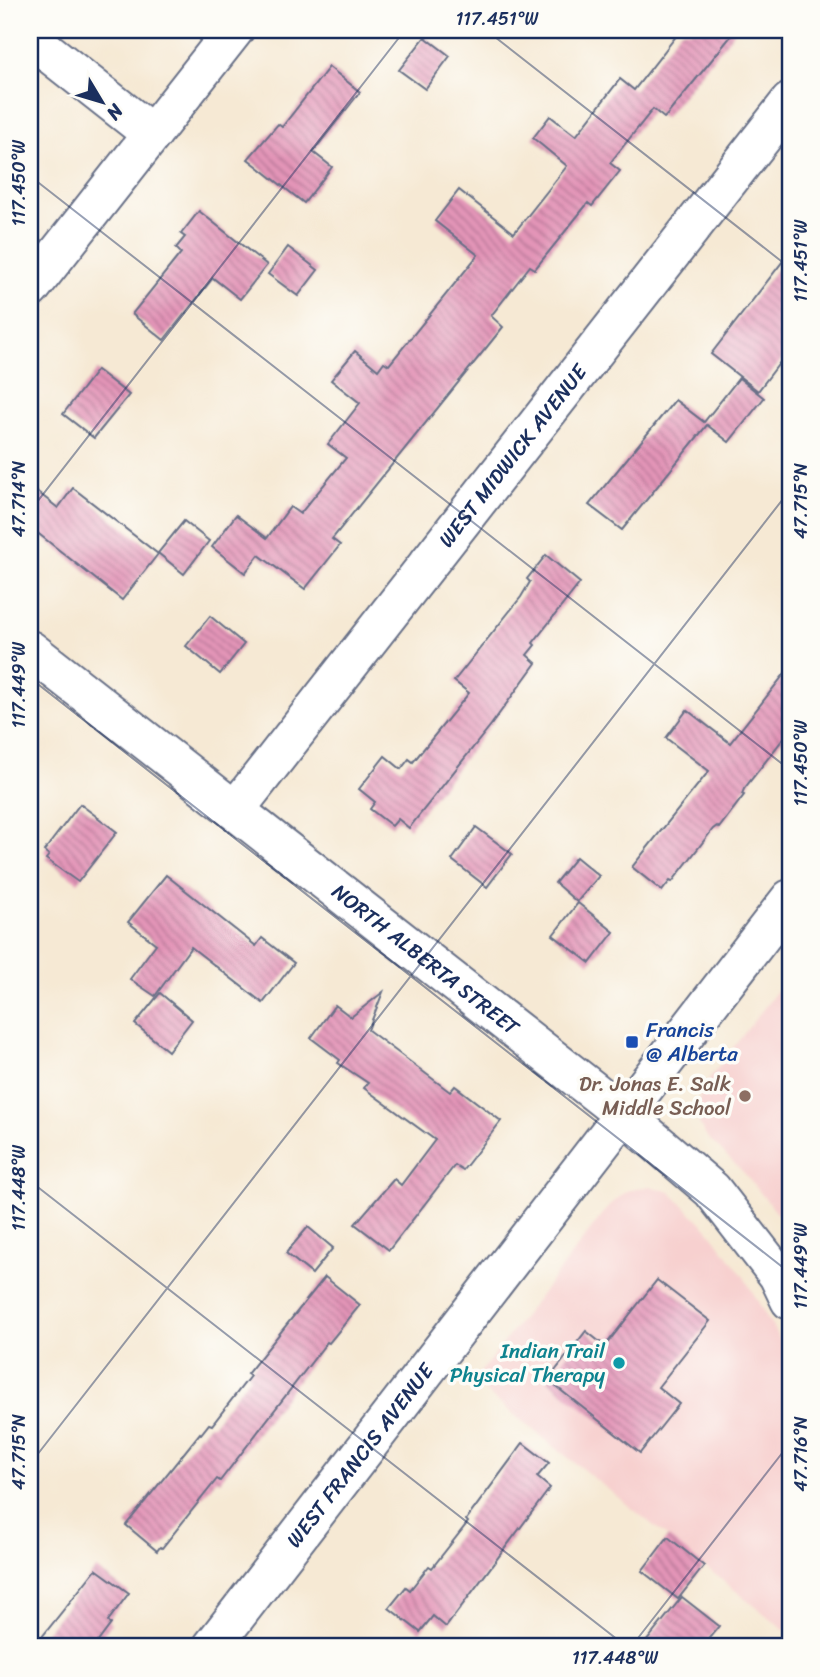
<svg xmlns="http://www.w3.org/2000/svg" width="820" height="1677" font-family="Sriracha,sans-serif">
<defs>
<pattern id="building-back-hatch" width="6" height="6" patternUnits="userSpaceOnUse" patternTransform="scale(1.75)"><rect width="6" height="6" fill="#e394b7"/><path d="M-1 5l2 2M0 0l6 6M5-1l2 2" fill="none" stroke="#b77998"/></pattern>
</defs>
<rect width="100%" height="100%" fill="#fdfcf7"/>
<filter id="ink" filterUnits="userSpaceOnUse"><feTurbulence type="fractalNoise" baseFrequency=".0143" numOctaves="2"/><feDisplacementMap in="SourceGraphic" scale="14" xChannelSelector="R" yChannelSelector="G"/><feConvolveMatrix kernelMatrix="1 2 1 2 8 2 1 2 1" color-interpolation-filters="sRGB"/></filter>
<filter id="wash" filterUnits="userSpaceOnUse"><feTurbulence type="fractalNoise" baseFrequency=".00686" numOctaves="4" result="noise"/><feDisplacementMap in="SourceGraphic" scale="28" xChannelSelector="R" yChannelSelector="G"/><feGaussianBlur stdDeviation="1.57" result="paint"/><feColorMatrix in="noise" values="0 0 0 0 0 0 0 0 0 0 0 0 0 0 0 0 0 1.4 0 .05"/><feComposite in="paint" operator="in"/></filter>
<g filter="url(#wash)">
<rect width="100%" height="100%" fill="#f6e9d4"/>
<g fill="#f7d0cf">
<path d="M790,974V1229L745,1174L706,1136L698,1121V1104L702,1088Z"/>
<path d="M650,1186L670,1192L708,1229L744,1277L780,1340L790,1364V1634L473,1382L610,1205L627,1191Z"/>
</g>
<g id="blocks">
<g fill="url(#building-back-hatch)">
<path d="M681,30H736L667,115L664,118L653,109L610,163L620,171L592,206L588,203L535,269L530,266L491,316L503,327L332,539L340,545L305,589L259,555L245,573L212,547L236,515L267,538L290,507L300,514L346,458L328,444L360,403L331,380L355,351L378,370L384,362L389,365L478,255L435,221L459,190L514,233L567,166L533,138L550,116L576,136L620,79L634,90Z"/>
<path d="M425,37L450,56L425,89L399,70Z"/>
<path d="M329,67L360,92L313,152L332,167L304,203L248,159L278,124L282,127Z"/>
<path d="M199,211L267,265L240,299L213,278L164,340L132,314L181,253L176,248L185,237L181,234Z"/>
<path d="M288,247L318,270L298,296L268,274Z"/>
<path d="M790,252V349L758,391L711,354Z"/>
<path d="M97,370L129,395L94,438L63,414Z"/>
<path d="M739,378L764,398L729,442L707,425L622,530L589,505L675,400L704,422Z"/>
<path d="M30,486L58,508L73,488L158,554L122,600L30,527Z"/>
<path d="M184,521L209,541L184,574L158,553Z"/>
<path d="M546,555L580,583L533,643L535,645L527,655L536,663L491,725L409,828L398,819L392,826L370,809L375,802L359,789L385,756L401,769L409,759L413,762L469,693L454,681L521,597L530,582L527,579Z"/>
<path d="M210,616L244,644L220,674L186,646Z"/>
<path d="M790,667V730L744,789L742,794L744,795L719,828L717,826L713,829L672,882L670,881L662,891L632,867L709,771L666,738L687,710L730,743Z"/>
<path d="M80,804L117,832L78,882L46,859L49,855L44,851Z"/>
<path d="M476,827L512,854L487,887L452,860Z"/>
<path d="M576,857L599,876L577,902L555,883Z"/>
<path d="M166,875L256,946L262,938L294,963L263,1003L191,947L155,996L130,979L156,944L128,922Z"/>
<path d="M578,903L614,932L590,963L553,935Z"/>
<path d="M383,992L368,1030L450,1092L455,1086L501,1121L463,1170L455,1165L389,1250L355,1224L394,1179L401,1185L435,1140L364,1088L368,1083L338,1063L340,1060L311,1038L335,1005L351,1017Z"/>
<path d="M160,993L192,1020L168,1051L135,1024Z"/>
<path d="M308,1227L333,1248L312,1274L286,1253Z"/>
<path d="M325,1277L360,1305L329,1343L327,1342L220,1481L217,1479L162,1548L160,1547L157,1551L126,1525L200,1433L201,1434L209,1424L212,1425L250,1376L247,1374Z"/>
<path d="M657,1280L710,1321L658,1387L679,1404L640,1453L548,1380L586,1331L605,1346Z"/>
<path d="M523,1443L549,1463L537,1477L550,1488L446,1627L433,1616L420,1632L389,1608L406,1587L410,1590L429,1566L432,1568L468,1522L466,1520Z"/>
<path d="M668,1537L704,1566L678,1599L642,1571Z"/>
<path d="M96,1569L129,1593L108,1621L111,1624L94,1647H34Z"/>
<path d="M682,1597L719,1626L702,1647H642Z"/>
</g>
</g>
</g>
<g filter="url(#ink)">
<use href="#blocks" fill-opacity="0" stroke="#687087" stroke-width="2"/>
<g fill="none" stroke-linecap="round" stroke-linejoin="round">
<g stroke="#687087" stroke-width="42">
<g id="minor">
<path d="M30,38L152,134"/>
<path d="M30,289L234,30"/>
<path id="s1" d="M235,810L790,102"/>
<path d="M623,1114L712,1190L778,1275L790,1300"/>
</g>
</g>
<g stroke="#687087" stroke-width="42">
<g id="major">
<path id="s2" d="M30,650L623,1114"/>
<path id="s3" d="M212,1647L790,899"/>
</g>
</g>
<use href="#minor" stroke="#fff" stroke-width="38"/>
<use href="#major" stroke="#fff" stroke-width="38"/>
</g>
</g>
<path fill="none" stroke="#1b2f5e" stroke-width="2" stroke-opacity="0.45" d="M486,30L790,268M30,176L790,770M30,511L405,30M30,678L790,1273M30,1181L627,1647M30,1464L790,490M631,1647L790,1443"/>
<rect fill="#1a4fb4" stroke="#fdfcf7" stroke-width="2.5" x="625" y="1035" width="14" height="14" rx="3.5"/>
<circle fill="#8d6e63" stroke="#fdfcf7" stroke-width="2.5" cx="745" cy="1096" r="7"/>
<circle fill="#0f9aa8" stroke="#fdfcf7" stroke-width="2.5" cx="619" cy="1363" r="7"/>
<g text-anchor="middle" stroke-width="7" stroke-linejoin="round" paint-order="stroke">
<g font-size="21" fill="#1b2f5e" stroke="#fdfcf7">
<text dy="7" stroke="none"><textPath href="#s1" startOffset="450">WEST MIDWICK AVENUE</textPath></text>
<text dy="7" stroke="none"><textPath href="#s2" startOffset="502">NORTH ALBERTA STREET</textPath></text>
<text dy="7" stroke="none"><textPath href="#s3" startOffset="242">WEST FRANCIS AVENUE</textPath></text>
</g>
<g font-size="21" fill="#164399" stroke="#fdfcf7" text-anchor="start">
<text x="646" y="1037">Francis<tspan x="646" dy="24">@ Alberta</tspan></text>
</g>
<g font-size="21" fill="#785e54" stroke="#fdfcf7" text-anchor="end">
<text x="731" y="1091">Dr. Jonas E. Salk<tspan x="731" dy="24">Middle School</tspan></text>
</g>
<g font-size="21" fill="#0d838f" stroke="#fdfcf7" text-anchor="end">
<text x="605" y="1358">Indian Trail<tspan x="605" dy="24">Physical Therapy</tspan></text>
</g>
</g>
<rect width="820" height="1677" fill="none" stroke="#fdfcf7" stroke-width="77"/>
<g transform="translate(102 102) rotate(128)" stroke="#fdfcf7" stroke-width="5" paint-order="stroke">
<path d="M0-5L12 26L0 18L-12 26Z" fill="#1b2f5e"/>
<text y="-10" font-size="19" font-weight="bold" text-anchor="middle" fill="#1b2f5e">N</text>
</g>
<rect x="38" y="38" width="744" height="1600" fill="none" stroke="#1b2f5e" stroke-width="2.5"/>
<g font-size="18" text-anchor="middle" fill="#1b2f5e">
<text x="497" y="25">117.451°W</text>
<text transform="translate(19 183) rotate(-90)" y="6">117.450°W</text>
<text transform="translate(801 261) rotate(-90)" y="6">117.451°W</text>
<text transform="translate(19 499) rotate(-90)" y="6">47.714°N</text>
<text transform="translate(801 501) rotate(-90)" y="6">47.715°N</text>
<text transform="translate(19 685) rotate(-90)" y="6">117.449°W</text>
<text transform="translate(801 763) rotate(-90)" y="6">117.450°W</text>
<text transform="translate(19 1188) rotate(-90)" y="6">117.448°W</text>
<text transform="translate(801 1266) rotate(-90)" y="6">117.449°W</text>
<text transform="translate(19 1452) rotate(-90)" y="6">47.715°N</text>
<text transform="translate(801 1454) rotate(-90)" y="6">47.716°N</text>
<text x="615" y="1664">117.448°W</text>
</g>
</svg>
